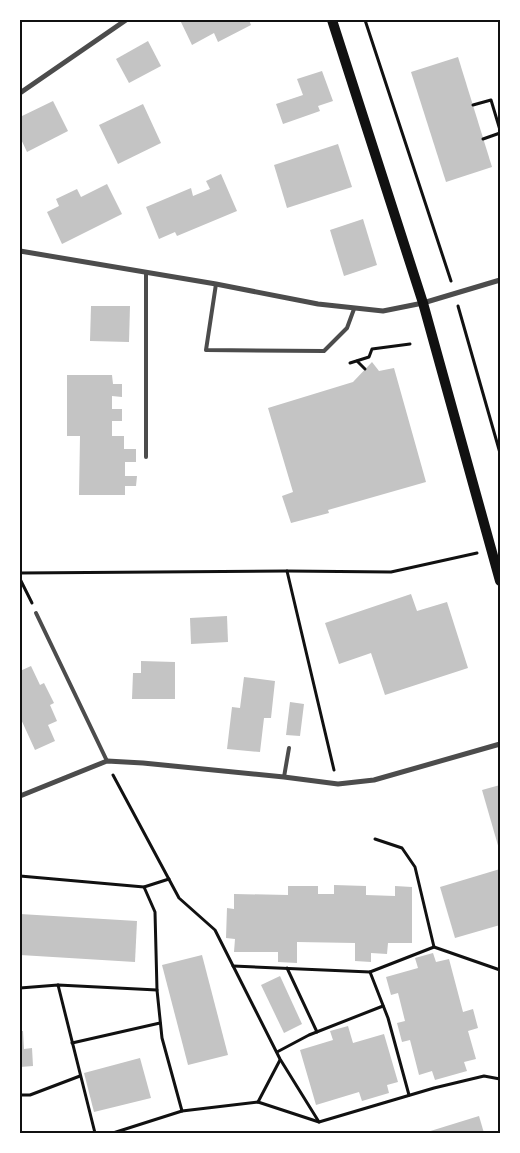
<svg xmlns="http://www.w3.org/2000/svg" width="520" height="1153" font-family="'Libre Baskerville',serif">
<rect width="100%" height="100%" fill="#fff"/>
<g fill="#c4c4c4">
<path d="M180,20H249L251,25L218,42L214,33L192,45Z"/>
<path d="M148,41L161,66L129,83L116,59Z"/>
<path d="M458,57L492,167L446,182L411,72Z"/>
<path d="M322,71L333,101L318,106L320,111L283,124L276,104L303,95L297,79Z"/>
<path d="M53,101L68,131L27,152L20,137V117Z"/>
<path d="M143,104L161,143L118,164L99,125Z"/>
<path d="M338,144L352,187L287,208L274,165Z"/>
<path d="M221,174L237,211L177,236L175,232L159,239L146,207L191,188L193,196L210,189L206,181Z"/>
<path d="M107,184L122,214L62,244L47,212L59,206L56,199L77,189L81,197Z"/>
<path d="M363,219L377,265L344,276L330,230Z"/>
<path d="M91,306H130L129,342L90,341Z"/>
<path d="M372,362L379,371L394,368L426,482L328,510L329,513L291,523L282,496L293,492L268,408L353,382Z"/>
<path d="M67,375H112L113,384H122V397L112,396V409H122V421H112V436H124V449H136V462H125V476H137L136,486H125V495H79L80,436H67Z"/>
<path d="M411,594L417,611L447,602L468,668L385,695L371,653L339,664L325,623Z"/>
<path d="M227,616L228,642L191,644L190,618Z"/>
<path d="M141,661L175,662V699H132L133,673H141Z"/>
<path d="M31,666L40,685L44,683L54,703L50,705L57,721L48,725L55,741L35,750L20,717V671Z"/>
<path d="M244,677L275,681L271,718H264L260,752L227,749L232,707L240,708Z"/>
<path d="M290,702L304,704L300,736L286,735Z"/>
<path d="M500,785V849H499L482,790Z"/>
<path d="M500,869V925L455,938L440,887Z"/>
<path d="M334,885L366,886V895L395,896V886L412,887V943H388L387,954L371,953V962L355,961V943L297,942V963L278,962V952H234L235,939L226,938L227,908L234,909V894L288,895V886H318V894H334Z"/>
<path d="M20,914L137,921L135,962L20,955Z"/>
<path d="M433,953L436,962L449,959L463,1012L473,1009L478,1028L468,1031L476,1059L464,1062L467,1071L435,1080L432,1071L419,1075L410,1040L402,1042L397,1023L405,1021L398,993L391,995L386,977L418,968L415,958Z"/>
<path d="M202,955L228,1055L188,1065L162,965Z"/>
<path d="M280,976L302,1024L284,1033L261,985Z"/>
<path d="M348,1026L353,1043L384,1034L398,1082L387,1085L389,1093L362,1101L359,1092L316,1105L300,1050L333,1040L330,1031Z"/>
<path d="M20,1031H23L24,1049L32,1048L33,1066L20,1067Z"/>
<path d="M140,1058L151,1098L94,1112L84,1073Z"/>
<path d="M479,1116L484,1133H424Z"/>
</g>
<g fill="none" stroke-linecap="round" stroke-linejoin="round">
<g stroke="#111" stroke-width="3">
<path d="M365,20L451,281"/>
<path d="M473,105L491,100L500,130"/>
<path d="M483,139L500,133"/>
<path d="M458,306L500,453"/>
<path d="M357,361L365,369"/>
<path d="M350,363L369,357L372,349L410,344"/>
<path d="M287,571L334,770"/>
<path d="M20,573L287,571L391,572L477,553"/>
<path d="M20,579L32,603"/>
<path d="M113,775L179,898L215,930L280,1059L319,1122"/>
<path d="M375,839L402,848L415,867L434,947"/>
<path d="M20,876L144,887L169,879"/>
<path d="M144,887L155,912L157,990L162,1038L182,1111"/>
<path d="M233,966L370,972L434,947L500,970"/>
<path d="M287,968L317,1032"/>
<path d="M370,972L388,1018L409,1095"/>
<path d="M58,985L95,1133"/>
<path d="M20,988L58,985L157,990"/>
<path d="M72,1043L160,1023"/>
<path d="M277,1052L309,1035L383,1006"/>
<path d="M20,1095H30L80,1076"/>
<path d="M258,1102L280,1060"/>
<path d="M113,1133L182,1111L258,1102L319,1122L434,1088L484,1076L500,1079"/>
</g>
<g stroke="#4c4c4c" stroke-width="4">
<path d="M146,273V457"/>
<path d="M216,284L206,350L324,351L347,328L354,309"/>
<path d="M36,613L107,761"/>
<path d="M284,777L289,748"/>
</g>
<g stroke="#4c4c4c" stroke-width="5">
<path d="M20,93L126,20"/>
<path d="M20,251L216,284L318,304L383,311L423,303L500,280"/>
<path d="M20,796L107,761L143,763L284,777L338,784L374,780L500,744"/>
</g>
<path stroke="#111" stroke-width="10" d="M332,20L423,303L500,581"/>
</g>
<rect width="520" height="1153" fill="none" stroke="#ffffff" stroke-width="42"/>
<rect x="21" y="21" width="478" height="1111" fill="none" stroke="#111" stroke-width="2"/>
</svg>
